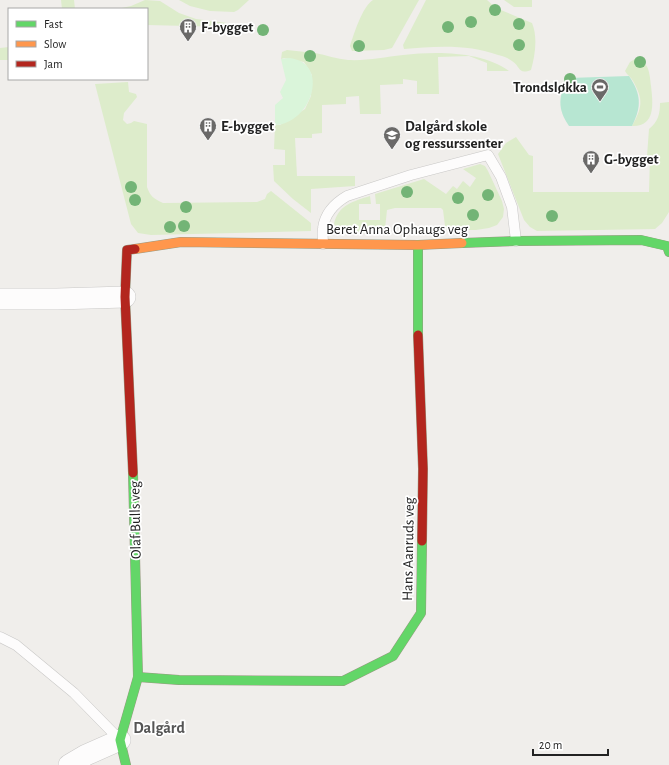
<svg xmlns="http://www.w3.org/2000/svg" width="669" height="765" font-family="'Alegreya Sans',sans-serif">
<rect width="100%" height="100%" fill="#f0eeeb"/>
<g fill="#ddeccb">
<path d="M61,0H74L75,9H62Z"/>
<path d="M145,0L160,1L179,13L196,19L227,23L229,27L147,25V9H117L131,6Z"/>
<path d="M179,0H249L238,10L234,12L210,11L190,6Z"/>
<path d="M373,0H419L392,48L384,50L352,51L350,46C354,34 362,7 373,0Z"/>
<path d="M426,0H487L496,8L532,23C538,37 535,56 531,70C518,75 521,67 512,61C508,58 503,56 498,55C470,44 434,46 404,49L403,45Z"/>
<path d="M504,0H532V7H514Z"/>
<path d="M9,47V60H0V48Z"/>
<path d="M287,50C296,51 306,52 315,53C326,55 337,59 348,60C367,61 384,57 403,55C436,51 482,51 509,71H487V63L469,56L438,57L439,94H417V81L403,79V84L380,85L381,114H360L359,96L346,97V104L322,105V133L312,134V138H295L297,176H355V186L311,189V213L293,199L274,181L273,165H285V150L274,149L275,125H280L305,109L311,96L312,75L308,68L304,62L284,58L281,59L282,52Z"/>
<path d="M635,59C640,60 643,62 646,65C650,71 650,79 651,86C653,103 656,127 632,126C642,108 644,100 633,81C631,77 627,75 625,71L630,62Z"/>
<path d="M128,82L129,92L136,94L137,97L124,113L123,120L127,124L131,123L134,121L147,124V187C150,196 154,199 163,203L257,202L265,199L267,194L271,191L311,223V231L151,235L138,233L131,224L95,84Z"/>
<path d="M669,102V212L662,223L655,229L537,231L530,227L524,220L498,154L506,143L516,137L529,155L533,156V192H649L650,156H647L649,129C658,122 660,114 660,103Z"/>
<path d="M480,164L485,166L488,171L502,201L504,209L503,217L497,225L489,228L476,230H450L445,226L443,210L441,208H395L387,210L385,229L382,232L377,233H341L334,224C338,205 354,201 370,196L371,204H359V220H380V204H376L375,194L424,179L446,194L453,186L457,189L463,181L470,187L476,178L463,169Z"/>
</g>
<path fill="#daf5da" d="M289,58C331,62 312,124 275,125V105L283,98L280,92L286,80L281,59Z"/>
<path fill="#b7e6d2" d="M629,76C641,94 642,106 632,126H569C557,109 558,95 569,78Z"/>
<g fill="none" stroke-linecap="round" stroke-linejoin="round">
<g stroke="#c9c8c7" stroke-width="11">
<g id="lane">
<path d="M323,244C323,239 322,232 323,228C325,213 335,203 347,196L411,175L488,155L501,177L512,207L516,241"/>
<path d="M0,637L16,645L74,693L120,740"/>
</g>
</g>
<g stroke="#c9c8c7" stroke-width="22">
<g id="street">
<path d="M0,299H57L125,297"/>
<path d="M69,765L86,755L120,740"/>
</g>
</g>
<g stroke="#999a82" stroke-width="10">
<g id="fast">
<path d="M462,243L516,241L641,240L667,246L669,252"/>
<path d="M418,245V335"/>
<path d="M138,677L179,680L343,681L393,656L421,613L422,541"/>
<path d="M126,765L120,740L138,677L133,473"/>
</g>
</g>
<g stroke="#999a82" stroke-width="10">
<path id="slow" d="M135,249L181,242L418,245L462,243"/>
</g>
<g stroke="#999a82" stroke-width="10">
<g id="jam">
<path d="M418,335L423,469L422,541"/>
<path d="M133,473L125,297L127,250L135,249"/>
</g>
</g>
<use href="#lane" stroke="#fdfcfc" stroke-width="10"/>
<use href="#street" stroke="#fdfcfc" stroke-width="21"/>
<use href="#fast" stroke="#63d668" stroke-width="9"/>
<use href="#slow" stroke="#ff974d" stroke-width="9"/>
<use href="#jam" stroke="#b3261e" stroke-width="9"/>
</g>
<g fill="#73b476">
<circle cx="495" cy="10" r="6"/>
<circle cx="471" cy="22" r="6"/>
<circle cx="519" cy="24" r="6"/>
<circle cx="448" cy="27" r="6"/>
<circle cx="263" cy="30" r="6"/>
<circle cx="519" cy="45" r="6"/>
<circle cx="359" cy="46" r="6"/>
<circle cx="310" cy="56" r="6"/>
<circle cx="640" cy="62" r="6"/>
<circle cx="570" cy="79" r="6"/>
<circle cx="131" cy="187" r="6"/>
<circle cx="407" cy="192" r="6"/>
<circle cx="488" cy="195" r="6"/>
<circle cx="458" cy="198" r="6"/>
<circle cx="135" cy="200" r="6"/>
<circle cx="186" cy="207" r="6"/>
<circle cx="473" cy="215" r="6"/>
<circle cx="552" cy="216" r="6"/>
<circle cx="184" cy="226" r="6"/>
<circle cx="170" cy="227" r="6"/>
</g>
<defs>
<g id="building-pin" transform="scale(0.9)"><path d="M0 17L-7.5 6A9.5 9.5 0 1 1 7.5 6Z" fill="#6a6968" stroke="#fff"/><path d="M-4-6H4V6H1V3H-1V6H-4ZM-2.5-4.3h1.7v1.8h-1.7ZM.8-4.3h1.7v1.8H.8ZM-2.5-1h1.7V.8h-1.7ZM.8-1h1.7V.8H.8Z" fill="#fff"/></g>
<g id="stadium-pin" transform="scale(0.9)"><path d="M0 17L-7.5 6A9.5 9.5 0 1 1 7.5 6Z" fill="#6a6968" stroke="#fff"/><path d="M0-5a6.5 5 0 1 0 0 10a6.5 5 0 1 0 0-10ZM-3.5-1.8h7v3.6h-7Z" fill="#fff"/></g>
<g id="school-pin" transform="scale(0.9)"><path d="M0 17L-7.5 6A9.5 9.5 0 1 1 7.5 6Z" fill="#6a6968" stroke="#fff"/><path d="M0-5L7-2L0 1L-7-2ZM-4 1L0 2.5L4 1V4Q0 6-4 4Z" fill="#fff"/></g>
</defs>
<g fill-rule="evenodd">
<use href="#building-pin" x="188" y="27"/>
<use href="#stadium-pin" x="600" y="87"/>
<use href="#building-pin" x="208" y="126"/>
<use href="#school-pin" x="392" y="135"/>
<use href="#building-pin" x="591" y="159"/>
</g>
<g text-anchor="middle" stroke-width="3.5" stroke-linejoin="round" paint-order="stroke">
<g font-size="15" font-weight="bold" fill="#222" stroke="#fff" text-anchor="start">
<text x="201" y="32">F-bygget</text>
<text x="587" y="92" text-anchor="end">Trondsløkka</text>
<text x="221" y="131">E-bygget</text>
<text x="405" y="131">Dalgård skole<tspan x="405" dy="17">og ressurssenter</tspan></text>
<text x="604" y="164">G-bygget</text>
</g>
<g font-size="15" fill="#222" stroke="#fff">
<text x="397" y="234">Beret Anna Ophaugs veg</text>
<text transform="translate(135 520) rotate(-91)" y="5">Olaf Bulls veg</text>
<text transform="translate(408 549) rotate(-89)" y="5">Hans Aanruds veg</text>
</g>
<g font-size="16" font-weight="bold" fill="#555" stroke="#fff">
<text x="159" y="733">Dalgård</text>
</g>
</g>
<rect x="8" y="8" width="140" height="72" fill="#ffffff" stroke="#a7a7a7"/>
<rect x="16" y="21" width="20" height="6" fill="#63d668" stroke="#a7a7a7"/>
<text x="44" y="28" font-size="12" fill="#222222">Fast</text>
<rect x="16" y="41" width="20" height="6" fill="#ff974d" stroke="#a7a7a7"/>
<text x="44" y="48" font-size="12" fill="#222222">Slow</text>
<rect x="16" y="61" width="20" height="6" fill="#b3261e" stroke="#a7a7a7"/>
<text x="44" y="68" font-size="12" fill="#222222">Jam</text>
<path d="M533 749v6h75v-6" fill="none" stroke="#222222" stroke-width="2"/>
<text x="539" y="749" font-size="12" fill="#222222" stroke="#ffffff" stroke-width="3" paint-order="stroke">20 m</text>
</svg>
